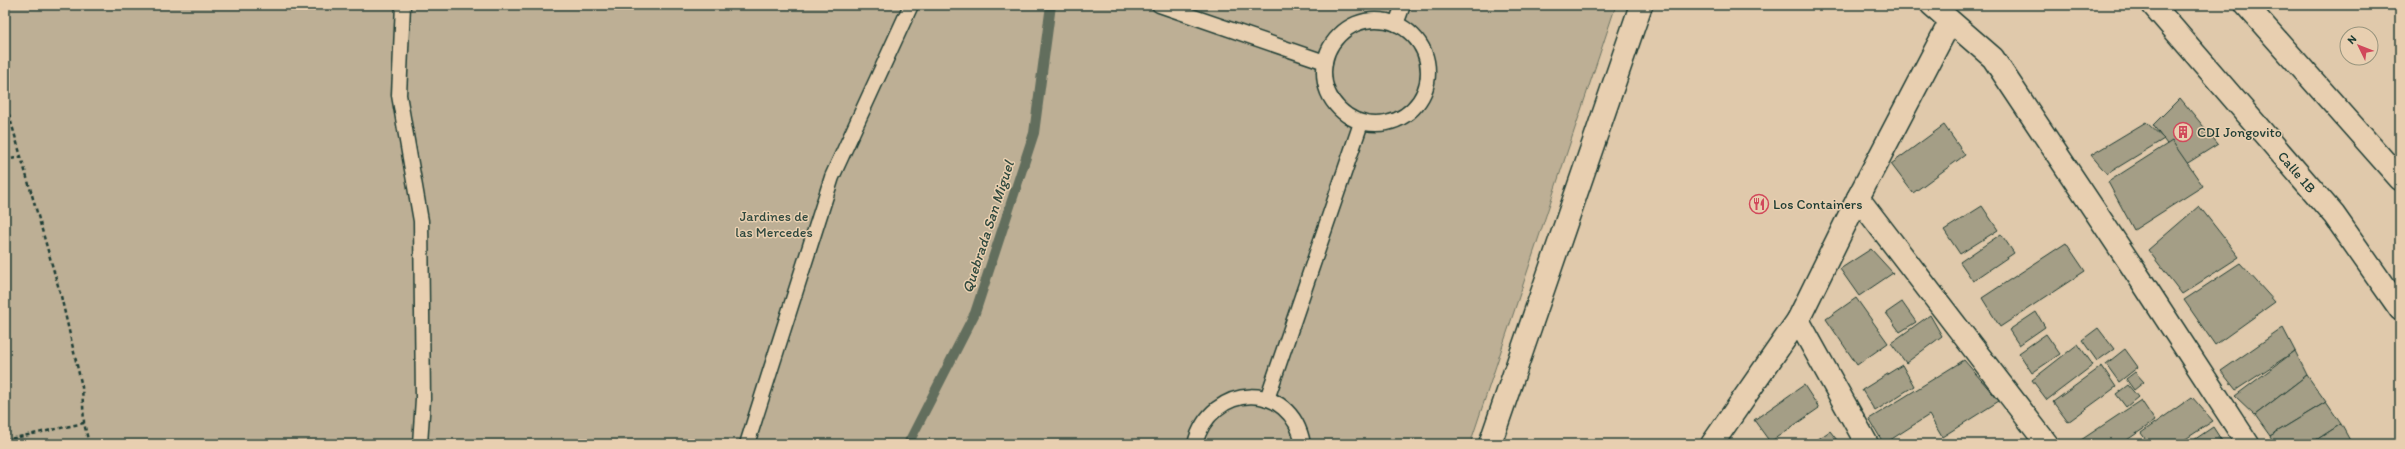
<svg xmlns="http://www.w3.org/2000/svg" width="2405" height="449" font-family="Itim,sans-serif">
<rect width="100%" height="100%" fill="#e0c9ab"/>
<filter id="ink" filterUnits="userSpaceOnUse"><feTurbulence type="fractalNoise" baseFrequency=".025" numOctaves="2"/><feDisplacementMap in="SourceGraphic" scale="8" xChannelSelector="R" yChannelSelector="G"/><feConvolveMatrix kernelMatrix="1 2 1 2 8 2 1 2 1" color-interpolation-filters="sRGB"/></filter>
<g filter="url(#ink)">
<path fill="#bdaf95" stroke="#6e7664" d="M5,5H1616L1470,444H5Z"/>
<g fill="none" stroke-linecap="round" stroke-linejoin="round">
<path stroke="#626e5d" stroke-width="10" d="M908,444L975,313L1034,133L1051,5"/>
</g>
<g fill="#a49e86" stroke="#1f3d34">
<path d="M2180,98L2218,144L2183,166L2153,125Z"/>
<path d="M2146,122L2164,139L2107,174L2091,155Z"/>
<path d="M1944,125L1965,155L1913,193L1891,164Z"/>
<path d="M2172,141L2203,186L2134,230L2108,182Z"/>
<path d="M1982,206L1998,230L1960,254L1944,230Z"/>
<path d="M2199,206L2239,257L2182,294L2148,250Z"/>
<path d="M2001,234L2014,253L1973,281L1960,262Z"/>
<path d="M2066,243L2085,271L2000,327L1982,298Z"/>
<path d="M1871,249L1893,273L1859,296L1840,269Z"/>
<path d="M2240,263L2275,302L2215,345L2184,300Z"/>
<path d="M1856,298L1888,343L1857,365L1826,319Z"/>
<path d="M1902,302L1916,322L1900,332L1886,313Z"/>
<path d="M2036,312L2045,327L2019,345L2009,330Z"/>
<path d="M1930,315L1942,336L1906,363L1891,343Z"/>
<path d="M2098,328L2114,349L2097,361L2082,340Z"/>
<path d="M2283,328L2295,351L2236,390L2221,371Z"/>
<path d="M2046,334L2060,354L2032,373L2019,353Z"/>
<path d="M2078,344L2093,365L2047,400L2032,380Z"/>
<path d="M2125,349L2138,367L2119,382L2106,364Z"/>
<path d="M2295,351L2307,375L2255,415L2235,396Z"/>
<path d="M1964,360L1999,401L1942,437L1929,415L1884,444L1869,419Z"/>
<path d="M1902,365L1914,386L1875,411L1862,390Z"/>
<path d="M2102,366L2116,387L2068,422L2053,402Z"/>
<path d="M2135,372L2144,382L2134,390L2126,379Z"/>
<path d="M2307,375L2326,402L2270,436L2255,415Z"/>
<path d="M1804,385L1819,408L1770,442L1754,420Z"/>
<path d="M2128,385L2138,397L2126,407L2116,394Z"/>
<path d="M2192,397L2213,421L2178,444H2149L2141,433Z"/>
<path d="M2141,400L2155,421L2121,444H2075Z"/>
<path d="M2326,402L2341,424L2310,444H2275L2270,436Z"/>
<path d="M2341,424L2352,444H2310Z"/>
<path d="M2213,427L2224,444H2188Z"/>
<path d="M1830,431L1840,444H1811Z"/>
</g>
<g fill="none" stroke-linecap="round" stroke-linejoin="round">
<g stroke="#1f3d34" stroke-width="17">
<g id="service">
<path d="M403,5L399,95L421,221L423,399L420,444"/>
<path d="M1159,5L1325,62"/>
<circle cx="1376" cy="72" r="52"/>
<path d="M1396,24L1403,5"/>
<path d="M1267,399L1361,123"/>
<path d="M747,444L832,177L911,5"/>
<path d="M1195,444C1211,382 1291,379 1303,444"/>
</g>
</g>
<g stroke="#1f3d34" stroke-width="25">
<g id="minor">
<path d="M1932,5L1993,58L2141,280L2248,444"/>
<path d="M2153,5L2334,215L2400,309"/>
<path d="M2246,5L2400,179"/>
<path d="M1858,198L2047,444"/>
<path d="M1798,320L1867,444"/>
<path d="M1490,444L1641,5"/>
<path d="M1712,444L1798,320L1858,198L1950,22"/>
</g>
</g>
<g stroke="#1f3d34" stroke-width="2.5" stroke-dasharray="4 3" stroke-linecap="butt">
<path d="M5,101L61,296L82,387L84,423L89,444"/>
<path d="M5,160L21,157"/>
<path d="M5,440L84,423"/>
</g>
<use href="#service" stroke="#e8cfb0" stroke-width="14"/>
<use href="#minor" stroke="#e8cfb0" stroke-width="22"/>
</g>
</g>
<defs>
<g id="building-ring" transform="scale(1)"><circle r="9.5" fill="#e8cfb0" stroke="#d1495b" stroke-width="1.5"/><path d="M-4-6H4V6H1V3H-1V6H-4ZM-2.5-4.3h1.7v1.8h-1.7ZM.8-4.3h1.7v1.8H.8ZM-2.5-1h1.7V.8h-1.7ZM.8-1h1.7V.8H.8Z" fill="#d1495b"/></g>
<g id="restaurant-ring" transform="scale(1)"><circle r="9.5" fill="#e8cfb0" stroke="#d1495b" stroke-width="1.5"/><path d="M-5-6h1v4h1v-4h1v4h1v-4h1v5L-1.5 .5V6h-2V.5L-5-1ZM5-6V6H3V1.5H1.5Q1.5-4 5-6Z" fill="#d1495b"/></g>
</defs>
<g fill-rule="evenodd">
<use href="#building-ring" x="2183" y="132"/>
<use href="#restaurant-ring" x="1759" y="204"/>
</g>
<g text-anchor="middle" stroke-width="3" stroke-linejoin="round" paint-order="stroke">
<g font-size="14" fill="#1f3d34" stroke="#e8cfb0" text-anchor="start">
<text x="2197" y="137">CDI Jongovito</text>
<text x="1773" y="209">Los Containers</text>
</g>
<g font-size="14" fill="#1f3d34" stroke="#e8cfb0">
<text transform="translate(2297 172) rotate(49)" y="5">Calle 1B</text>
</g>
<g font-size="14" fill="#2f483e" stroke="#e8cfb0">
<text x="774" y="221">Jardines de<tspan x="774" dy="16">las Mercedes</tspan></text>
</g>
<g font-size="15" font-style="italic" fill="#30493e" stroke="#e8cfb0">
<text transform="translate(988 227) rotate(-72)" y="5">Quebrada San Miguel</text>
</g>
</g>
<rect width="2405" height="449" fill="none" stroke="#e8cfb0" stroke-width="20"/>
<rect x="10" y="10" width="2385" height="429" fill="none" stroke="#1f3d34" stroke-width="1.5" filter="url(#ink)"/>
<g transform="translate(2359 46) rotate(313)"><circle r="19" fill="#e8cfb0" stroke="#98957e"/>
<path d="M0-3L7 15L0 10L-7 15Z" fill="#d1495b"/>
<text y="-6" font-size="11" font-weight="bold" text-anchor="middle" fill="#1f3d34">N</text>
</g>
</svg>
